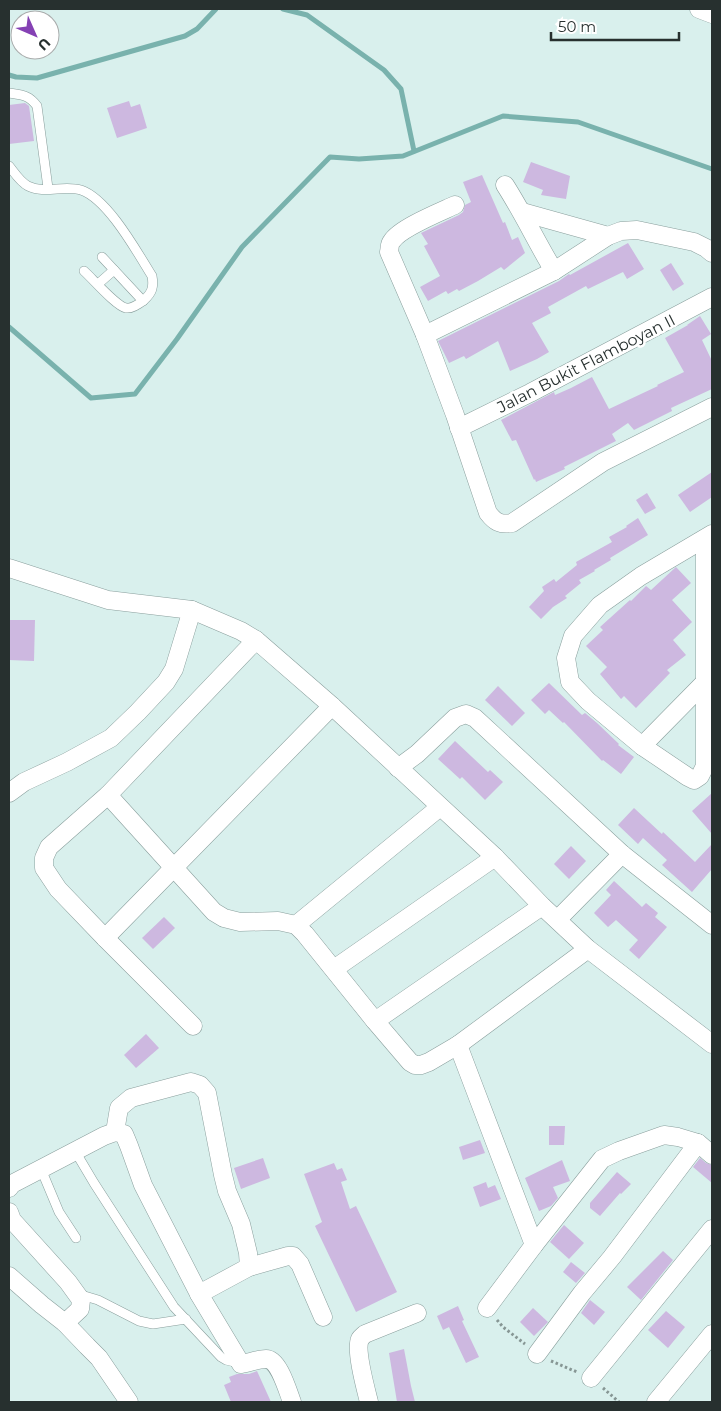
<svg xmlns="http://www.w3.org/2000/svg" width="721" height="1411" font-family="Montserrat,sans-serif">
<rect width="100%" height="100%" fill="#d9f0ed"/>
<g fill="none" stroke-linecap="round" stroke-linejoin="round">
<g stroke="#79b2ad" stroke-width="5">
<path d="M283,9L307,15L384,70L401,89L414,151"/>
<path d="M9,75L16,77L37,78L185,36L197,29L216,9"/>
<path d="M9,327L91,398L135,394L177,339L242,247L330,157L359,159L403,156L503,116L578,122L712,169"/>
</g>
</g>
<g fill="#cdb8e0">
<path d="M129,101L131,107L140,104L147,128L117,138L107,108Z"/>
<path d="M25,103L29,106L34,141L9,144V105Z"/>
<path d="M531,162L570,176L566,199L541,195L543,190L523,182Z"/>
<path d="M482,175L503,223L505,222L512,240L518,237L525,253L504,270L501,267L478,281L459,291L457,289L448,294L446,291L428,301L420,287L440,276L424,246L428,244L421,233L459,215L463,212L465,205L471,202L463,182Z"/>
<path d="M628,243L644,269L627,279L623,272L588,289L586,286L548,307L551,313L532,323L549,352L537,359L510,371L498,341L466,359L464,356L449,363L438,341L559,281L569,274L570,275Z"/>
<path d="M671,263L684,284L673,291L660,270Z"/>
<path d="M700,316L711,334L702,340L712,361V389L671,408L672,411L634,430L628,423L612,434L616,441L564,467L565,469L536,482L535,479L534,480L516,440L512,441L501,420L554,392L555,395L571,388L592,377L609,409L658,386L657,385L684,372L665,338L688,325H687Z"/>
<path d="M712,472V497L690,512L678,495Z"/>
<path d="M647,493L656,508L645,514L636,500Z"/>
<path d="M638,518L648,535L610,558L611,560L594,570L595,571L579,580L581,583L565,596L567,598L553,607L541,619L529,607L544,591L542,587L554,579L556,582L577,565L576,562L612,542L609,537L627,527L626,526Z"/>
<path d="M676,567L691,583L672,600L692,622L673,640L686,655L667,670L670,673L636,708L624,696L621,699L600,674L607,667L586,646L603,630L600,627L630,600L631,601L646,586L651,590Z"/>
<path d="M9,620H35L34,661L9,660Z"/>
<path d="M549,683L582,715L585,713L597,723L619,744L618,745L634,757L621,774L603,760L602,761L564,722L563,723L549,710L545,714L531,700Z"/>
<path d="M498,686L525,713L512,726L485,700Z"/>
<path d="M455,741L488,772L490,770L503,782L485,800L462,777L460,779L438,759Z"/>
<path d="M712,793V834L692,811Z"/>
<path d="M634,808L662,834L663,832L695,862L712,844V869L692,892L662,865L667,860L643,838L638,844L618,825Z"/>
<path d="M571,846L586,861L569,879L554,864Z"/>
<path d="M614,881L642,907L646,903L658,913L655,917L667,927L639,959L629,950L638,940L616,920L608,927L594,913L611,895L606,890Z"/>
<path d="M164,917L175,928L153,949L142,938Z"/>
<path d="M146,1034L159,1048L136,1068L124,1055Z"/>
<path d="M549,1126H565L564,1145H549Z"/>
<path d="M480,1140L485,1153L463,1160L459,1147Z"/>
<path d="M263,1158L270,1178L241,1189L234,1168Z"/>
<path d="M700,1158L706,1163L712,1165V1183L693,1167Z"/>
<path d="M562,1160L570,1181L553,1187L558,1198L551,1206L539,1211L525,1178Z"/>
<path d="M334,1163L337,1170L342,1168L347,1180L341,1182L350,1209L356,1206L397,1292L356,1312L315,1226L322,1222L304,1174Z"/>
<path d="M617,1172L631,1184L621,1194L620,1193L600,1216L590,1208V1203Z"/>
<path d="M486,1182L488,1188L495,1185L501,1199L480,1207L473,1187Z"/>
<path d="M564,1225L584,1243L569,1259L550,1242Z"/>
<path d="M663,1251L673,1260L641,1300L627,1287Z"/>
<path d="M571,1262L585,1273L576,1283L563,1272Z"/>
<path d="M590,1300L605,1312L594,1325L581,1313Z"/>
<path d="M458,1306L464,1320L462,1321L479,1357L466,1363L449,1327L443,1330L437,1316Z"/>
<path d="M533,1308L548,1322L534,1336L520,1322Z"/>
<path d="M666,1311L685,1327L668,1348L648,1330Z"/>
<path d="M404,1349L411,1386L415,1402H397L389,1353Z"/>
<path d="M257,1371L271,1402H231L224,1385L231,1382L229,1377L237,1374H249Z"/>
</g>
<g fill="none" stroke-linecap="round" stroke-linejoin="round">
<g stroke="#8a9f9d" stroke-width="10">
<g id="service">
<path d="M9,93C22,95 29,95 37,106L48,188"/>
<path d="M9,166C14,172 20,182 28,186C44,194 64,185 81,190C108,199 137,252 152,276C154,287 152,293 144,300C139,304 132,309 126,308C116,306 92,278 84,271"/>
<path d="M102,257L143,301"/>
<path d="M98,284L114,270"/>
<path d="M75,1151L94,1183L174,1307L221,1357L226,1360L239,1363"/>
<path d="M41,1169L59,1212L76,1238"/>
<path d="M78,1294L98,1300L139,1321L153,1324L186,1319"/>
</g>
</g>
<g stroke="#8a9f9d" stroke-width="19">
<g id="minor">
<path d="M699,9L712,14"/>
<path d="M505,185C523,213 537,243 554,271"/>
<path d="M455,205C440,212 400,228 392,241C389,244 390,248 389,252L425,335L455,415L488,513C495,522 500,525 512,523L603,462L712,407"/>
<path d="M522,212L608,236"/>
<path d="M425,335L554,271L608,236L621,231L637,230L694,242L706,248L712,253"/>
<path d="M459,428L530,393L712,297"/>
<path d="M705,538V766L700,776L694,780L688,777L642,746L588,701L570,682L566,658L573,636L600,605L641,576L712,534"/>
<path d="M9,568L108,600L192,610L241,631L256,640L332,706L495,857L542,906L588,949L712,1044"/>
<path d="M642,746L706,681"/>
<path d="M398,768L417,754L455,718L466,714L475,718L622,854L712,925"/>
<path d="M9,793L24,782L67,762L111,738L138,712L166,682L174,669L192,610"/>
<path d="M108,795L214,912L224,918L240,922L278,921L296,925L305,934L375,1021L410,1062L415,1065H421L429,1062L458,1045L588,949"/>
<path d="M558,919L622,854"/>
<path d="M296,925L440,807"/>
<path d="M105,938L332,706"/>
<path d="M334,969L495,857"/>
<path d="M375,1021L542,906"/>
<path d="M193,1026L105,938L58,889L44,868V858L49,847L108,795L256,640"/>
<path d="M458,1045L534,1245"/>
<path d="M115,1132L119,1108L131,1098L191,1082L200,1085L207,1093L223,1175L227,1191L241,1224L248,1253L249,1267"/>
<path d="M9,1188L12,1184L104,1136L115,1132L124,1134L129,1146L143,1185L199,1294L241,1364C249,1363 258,1359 266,1359C279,1359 288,1392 292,1402"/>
<path d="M9,1212L12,1220L68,1282L81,1300L80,1309L65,1323"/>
<path d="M9,1276L42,1305L65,1323L87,1346L99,1358L129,1402"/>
<path d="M199,1294L249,1267L288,1256H293L300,1264L323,1317"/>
<path d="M487,1308L534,1245L602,1159L619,1151L664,1135L678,1137L698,1143"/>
<path d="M537,1354L582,1293L612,1257L698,1143L712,1155"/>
<path d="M591,1378L712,1229"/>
<path d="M369,1402C366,1390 355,1350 360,1339C361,1337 363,1336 365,1334L417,1313"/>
<path d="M656,1402L712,1334"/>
</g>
</g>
<g stroke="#869694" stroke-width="3" stroke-dasharray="2.5 2.5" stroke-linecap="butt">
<path d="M497,1320L503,1327L525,1344"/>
<path d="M551,1361L577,1372"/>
<path d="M603,1388L619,1402"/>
</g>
<use href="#service" stroke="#fff" stroke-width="9"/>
<use href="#minor" stroke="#fff" stroke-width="18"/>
</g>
<g text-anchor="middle" stroke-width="5" stroke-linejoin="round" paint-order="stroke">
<g font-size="16" fill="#27302f" stroke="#fff">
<text transform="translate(586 363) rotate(-27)" y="6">Jalan Bukit Flamboyan II</text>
</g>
</g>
<rect width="721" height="1411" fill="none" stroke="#27302f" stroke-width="20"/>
<g transform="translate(35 35) rotate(135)"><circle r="24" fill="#ffffff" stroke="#a9acac"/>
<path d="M0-4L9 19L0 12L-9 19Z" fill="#8541b4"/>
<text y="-8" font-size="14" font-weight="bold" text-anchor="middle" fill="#27302f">U</text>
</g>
<path d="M551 32v8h128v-8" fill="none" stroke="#27302f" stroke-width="2.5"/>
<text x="558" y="32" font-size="15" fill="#27302f" stroke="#ffffff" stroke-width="4" paint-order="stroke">50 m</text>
</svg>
